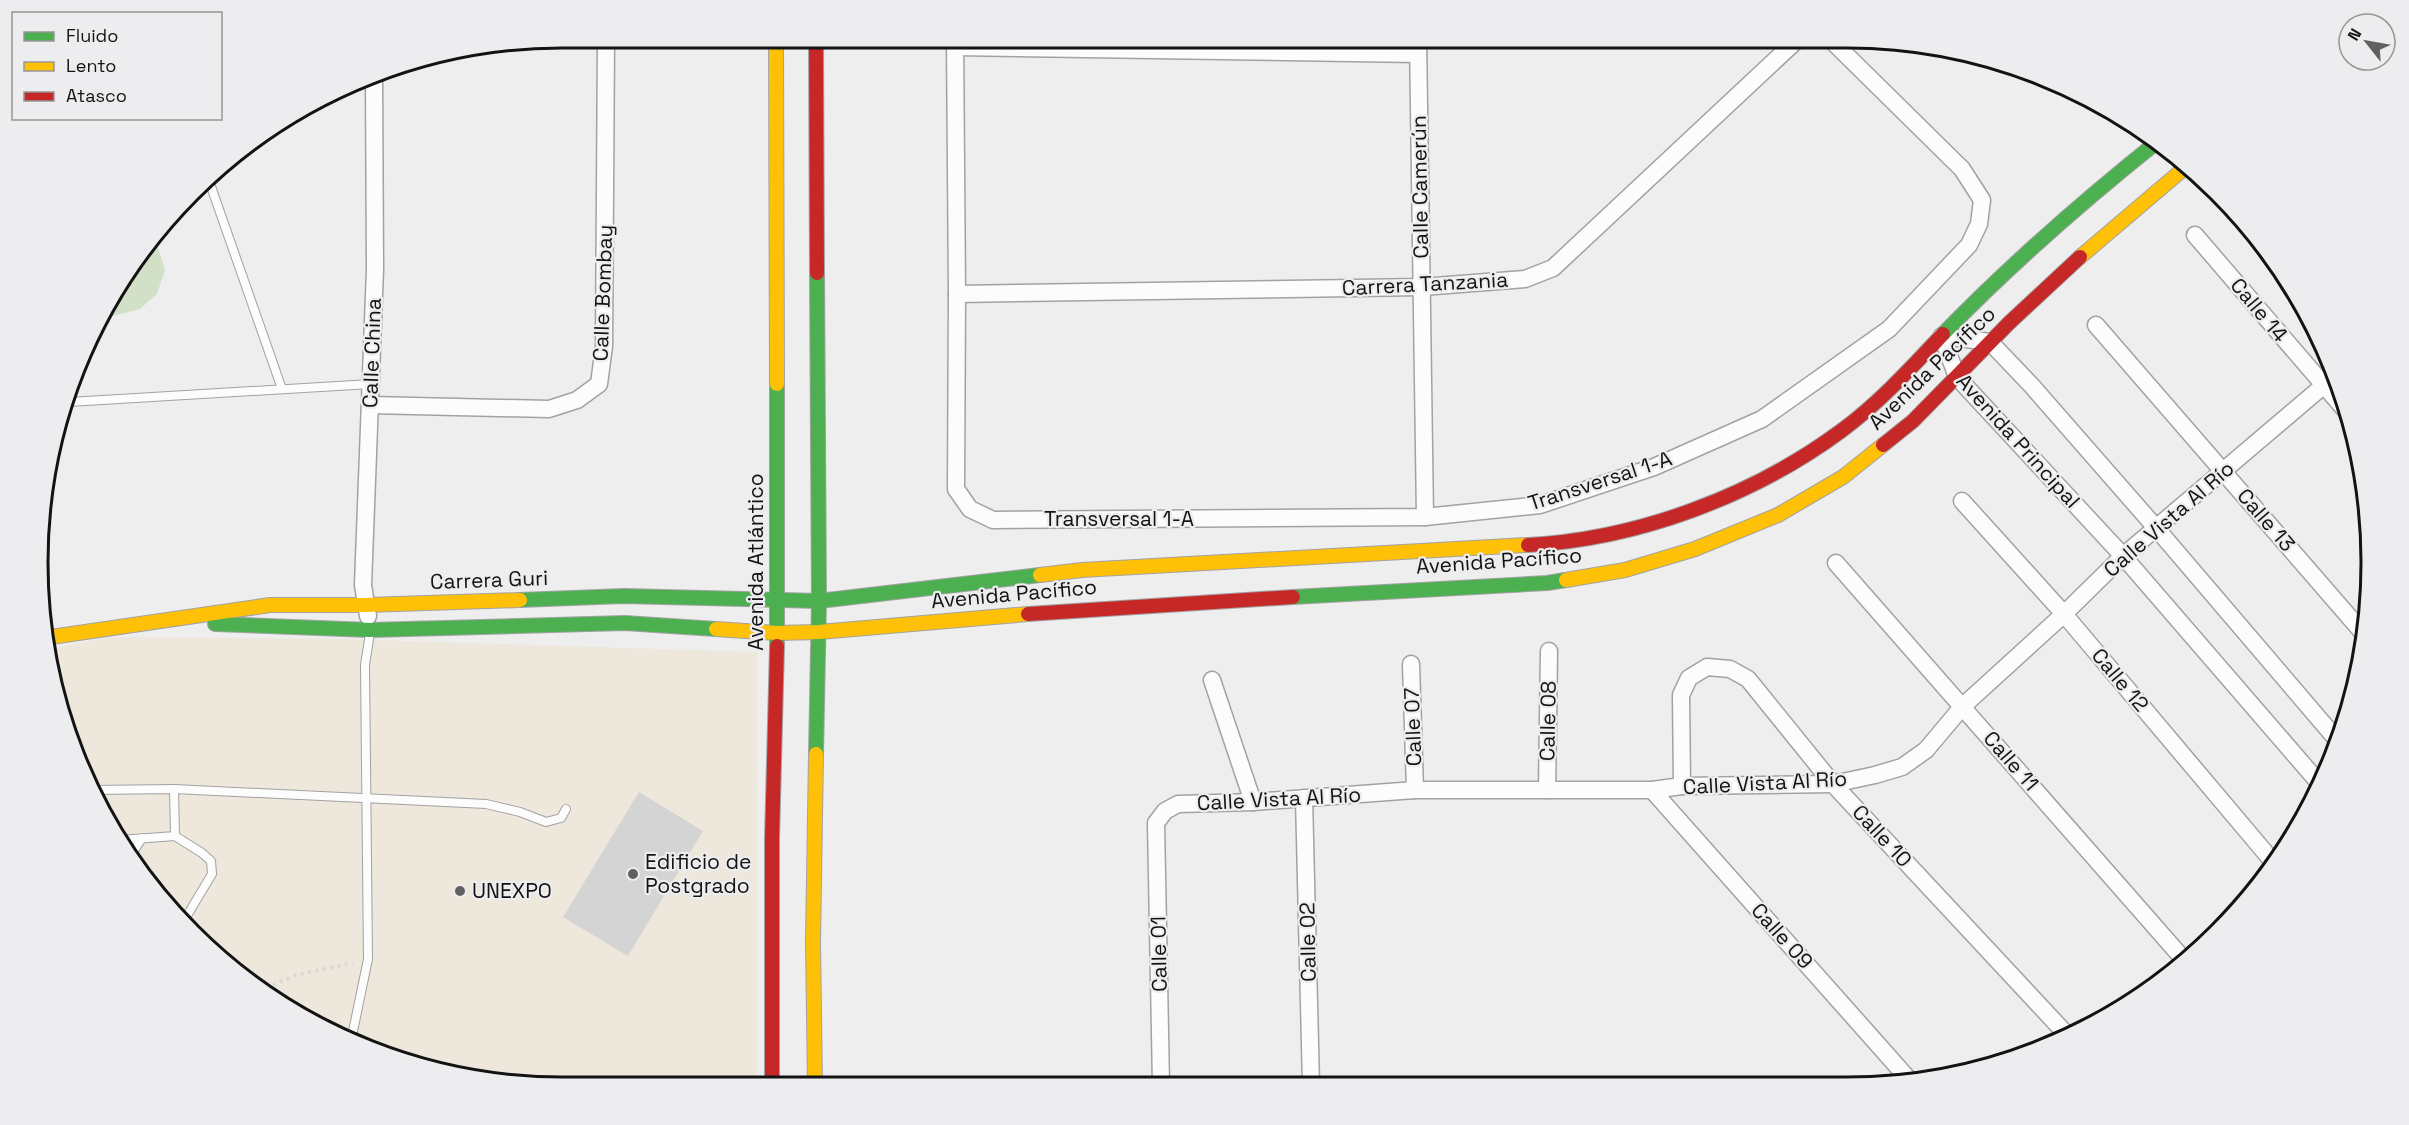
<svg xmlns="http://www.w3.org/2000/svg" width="2409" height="1125" font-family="'Space Grotesk',sans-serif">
<rect width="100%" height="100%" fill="#eee"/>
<path fill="#ede7dc" d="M110,637L342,639L757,652V1087H562L460,1077L362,1048L217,957L108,825L65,731L46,650Z"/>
<path fill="#d2e0c8" d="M156,242L165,270L157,294L140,309L101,319L108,300Z"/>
<path fill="#d4d4d4" d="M639,792L703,831L628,956L563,917Z"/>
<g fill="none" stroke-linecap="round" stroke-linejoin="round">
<g stroke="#a2a2a3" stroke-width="10">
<g id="lane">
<path d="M208,178L282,389"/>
<path d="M69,402L371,384"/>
<path d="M92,790L174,789L486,804L520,812L546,822L561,818L566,809"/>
<path d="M175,836L202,853L211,861L212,874L185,919"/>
<path d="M120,840L175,836L174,789"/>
<path d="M132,854L142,838"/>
<path d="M351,1041L368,959L365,665L370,633"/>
</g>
</g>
<g stroke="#a2a2a3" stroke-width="19">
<g id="street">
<path d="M955,38L957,294L956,489L970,509L993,520L1425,517L1540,505L1654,467L1762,419L1889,329L1969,245L1979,224L1982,200L1962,169L1829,38"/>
<path d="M1418,38L1425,517"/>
<path d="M955,47L1418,54"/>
<path d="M2195,235L2347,412"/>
<path d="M957,294L1422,287L1525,279L1553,268L1799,38"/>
<path d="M2096,325L2364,634"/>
<path d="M370,405L549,409L577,400L599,384L604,346L606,38"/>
<path d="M1962,501L2064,614L2274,863"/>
<path d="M1836,563L2185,961"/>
<path d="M368,616L363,585L375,269L374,74"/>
<path d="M1411,664L1415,790"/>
<path d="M1212,680L1253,802"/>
<path d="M2320,784L2123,556L1957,377L1942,336L1990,342L2032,386L2157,529L2338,741"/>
<path d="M1682,786L1681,695L1689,678L1707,667L1730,669L1748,679L1833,784L2068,1036"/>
<path d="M1547,790L1549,651"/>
<path d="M1652,790L1912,1083"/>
<path d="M1304,798L1311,1085"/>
<path d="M1161,1085L1156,823L1165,811L1178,804L1253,802L1415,790H1652L1682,786L1833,784L1875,775L1902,767L1926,750L1963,706L2064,614L2123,556L2336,375"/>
</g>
</g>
<g stroke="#a2a2a3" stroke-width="16">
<g id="fast">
<path d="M1943,334C2010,265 2082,202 2157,142"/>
<path d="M777,384V646"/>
<path d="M1293,597L1547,583L1566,580"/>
<path d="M520,600L624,596L819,601L1040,575"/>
<path d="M215,624L370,630L625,623L716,629"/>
<path d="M816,754L819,601L817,273"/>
</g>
</g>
<g stroke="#a2a2a3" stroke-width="16">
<g id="slow">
<path d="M776,38L777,384"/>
<path d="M2080,257L2187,166"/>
<path d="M1040,575L1082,570L1528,545"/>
<path d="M1566,580L1625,570L1695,549L1778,515L1843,477L1883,445"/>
<path d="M716,629L777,633L819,632L1028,614"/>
<path d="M44,638L270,605H366L520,600"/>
<path d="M815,1087L813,942L816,754"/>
</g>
</g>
<g stroke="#a2a2a3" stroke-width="16">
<g id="jam">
<path d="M816,38L817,273"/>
<path d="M1883,445L1913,421L2009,323L2080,257"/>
<path d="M1528,545C1638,539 1753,496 1841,431C1879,403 1911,368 1943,334"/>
<path d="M1028,614L1293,597"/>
<path d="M772,1087V839L777,646"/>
</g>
</g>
<path stroke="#d9d9da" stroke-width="4" stroke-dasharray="3 4.5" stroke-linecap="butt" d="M266,988L296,975L353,963"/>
<use href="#lane" stroke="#fcfcfc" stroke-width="8"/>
<use href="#street" stroke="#fcfcfc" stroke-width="16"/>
<use href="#fast" stroke="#4caf50" stroke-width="14"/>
<use href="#slow" stroke="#ffc107" stroke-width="14"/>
<use href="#jam" stroke="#c62828" stroke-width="14"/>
</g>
<g fill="#606060" stroke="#ededef" stroke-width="2">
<circle cx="633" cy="874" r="6"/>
<circle cx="460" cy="891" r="6"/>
</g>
<g text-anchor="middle" stroke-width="4.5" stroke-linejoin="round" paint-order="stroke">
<g font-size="21" fill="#131314" stroke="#ededef">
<text transform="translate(1420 187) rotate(-91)" y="7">Calle Camerún</text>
<text transform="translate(1425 284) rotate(-3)" y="7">Carrera Tanzania</text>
<text transform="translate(603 293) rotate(-88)" y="7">Calle Bombay</text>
<text transform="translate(2259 310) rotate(50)" y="7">Calle 14</text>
<text transform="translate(372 353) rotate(-88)" y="7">Calle China</text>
<text transform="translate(1932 368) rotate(-44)" y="7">Avenida Pacífico</text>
<text transform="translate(2018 441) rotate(48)" y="7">Avenida Principal</text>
<text transform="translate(1600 481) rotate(-18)" y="7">Transversal 1-A</text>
<text x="1119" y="526">Transversal 1-A</text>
<text transform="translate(2169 519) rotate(-41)" y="7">Calle Vista Al Río</text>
<text transform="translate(2266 520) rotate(49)" y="7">Calle 13</text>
<text transform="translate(1499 561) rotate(-4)" y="7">Avenida Pacífico</text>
<text transform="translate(756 562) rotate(-90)" y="7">Avenida Atlántico</text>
<text transform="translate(489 580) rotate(-2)" y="7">Carrera Guri</text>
<text transform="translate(1014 594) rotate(-5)" y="7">Avenida Pacífico</text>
<text transform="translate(2120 680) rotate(50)" y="7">Calle 12</text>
<text transform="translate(1548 721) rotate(-89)" y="7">Calle 08</text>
<text transform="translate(1413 727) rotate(-92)" y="7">Calle 07</text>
<text transform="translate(2011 761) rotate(49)" y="7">Calle 11</text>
<text transform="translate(1765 783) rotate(-3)" y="7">Calle Vista Al Río</text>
<text transform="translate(1279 799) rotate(-3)" y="7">Calle Vista Al Río</text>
<text transform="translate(1882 836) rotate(47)" y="7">Calle 10</text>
<text transform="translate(1782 936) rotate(48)" y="7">Calle 09</text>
<text transform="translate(1308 942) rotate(-91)" y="7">Calle 02</text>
<text transform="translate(1159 954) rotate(-91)" y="7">Calle 01</text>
</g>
<g font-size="21" fill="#131314" stroke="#ededef" text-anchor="start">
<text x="645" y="869">Edificio de<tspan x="645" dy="24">Postgrado</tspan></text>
<text x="472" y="898">UNEXPO</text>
</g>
</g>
<path d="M0 0H2409V1125H0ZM562 48H1847A514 514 0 0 1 2361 562V563A514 514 0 0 1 1847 1077H562A514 514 0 0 1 48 563V562A514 514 0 0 1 562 48Z" fill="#ededef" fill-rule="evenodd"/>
<path fill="none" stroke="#131314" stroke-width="3" d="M562 48H1847A514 514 0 0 1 2361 562V563A514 514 0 0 1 1847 1077H562A514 514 0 0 1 48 563V562A514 514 0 0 1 562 48Z"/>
<rect x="12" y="12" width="210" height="108" fill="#ededef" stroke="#969697" stroke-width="1.5"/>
<rect x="24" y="32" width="30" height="9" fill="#4caf50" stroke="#969697" stroke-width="1.5"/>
<text x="66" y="42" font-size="18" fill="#131314">Fluido</text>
<rect x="24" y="62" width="30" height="9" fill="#ffc107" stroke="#969697" stroke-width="1.5"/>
<text x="66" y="72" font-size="18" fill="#131314">Lento</text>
<rect x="24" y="92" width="30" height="9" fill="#c62828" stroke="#969697" stroke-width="1.5"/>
<text x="66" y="102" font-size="18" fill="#131314">Atasco</text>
<g transform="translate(2367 42) rotate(301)"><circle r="28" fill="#ededef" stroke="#969697" stroke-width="1.5"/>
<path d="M0-4.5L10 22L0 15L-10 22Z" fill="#606060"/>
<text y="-9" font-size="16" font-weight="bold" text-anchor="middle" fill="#131314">N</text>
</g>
</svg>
